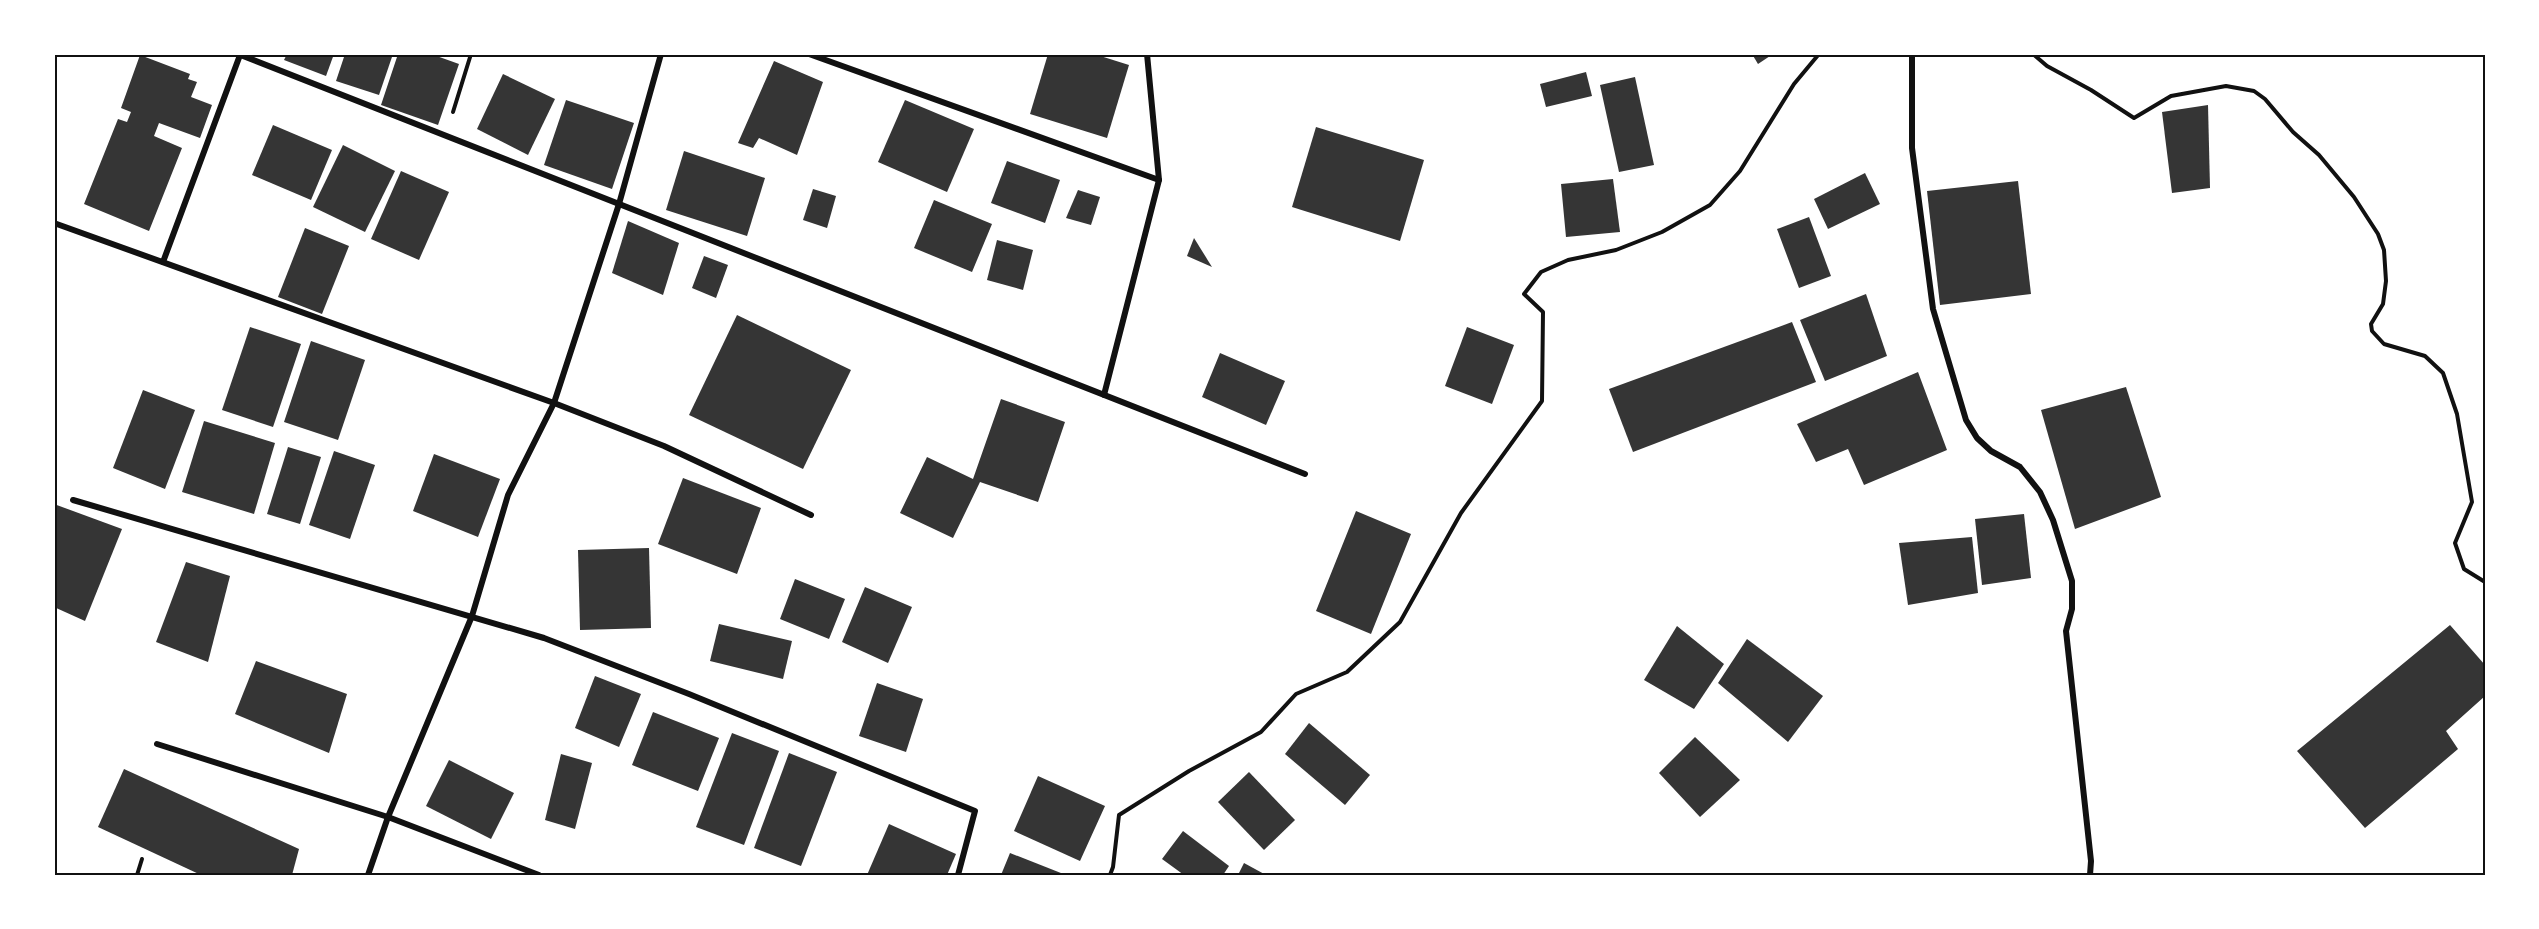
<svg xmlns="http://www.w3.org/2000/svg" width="2539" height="929" font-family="Manrope,sans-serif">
<rect width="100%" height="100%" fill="#fff"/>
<g fill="#353535">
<path d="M287,54H334L326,76L284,60Z"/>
<path d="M345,54H393L379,95L336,81Z"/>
<path d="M398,54H431L459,64L438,125L381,105Z"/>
<path d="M1048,54H1094L1129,65L1107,138L1030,114Z"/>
<path d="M1752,54H1773L1758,64Z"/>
<path d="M140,55L190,74L188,79L197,82L191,97L212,105L200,138L159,123L154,136L182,148L149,231L84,204L118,119L127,122L131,112L121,108Z"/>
<path d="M774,61L823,82L797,155L759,138L753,148L738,143Z"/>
<path d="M1586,72L1592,96L1546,107L1540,84Z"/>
<path d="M503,74L555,99L528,155L477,129Z"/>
<path d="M1635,77L1654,165L1619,172L1600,85Z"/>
<path d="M566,100L634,123L612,189L544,165Z"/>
<path d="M905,100L974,129L947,192L878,162Z"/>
<path d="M2208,105L2210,188L2172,193L2162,112Z"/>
<path d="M273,125L332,150L311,200L252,175Z"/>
<path d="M1316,127L1424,160L1400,241L1292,207Z"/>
<path d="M343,145L395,171L365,232L313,207Z"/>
<path d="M684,151L765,178L747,236L666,210Z"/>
<path d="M1007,161L1060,180L1045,223L991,203Z"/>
<path d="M401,171L449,192L419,260L371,239Z"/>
<path d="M1865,173L1880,204L1828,229L1814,199Z"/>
<path d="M1613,179L1620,232L1566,237L1561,184Z"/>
<path d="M2018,181L2031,294L1940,305L1927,191Z"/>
<path d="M813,189L836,196L827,228L803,220Z"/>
<path d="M1078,190L1100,197L1091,225L1066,218Z"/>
<path d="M934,200L992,224L972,272L914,248Z"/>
<path d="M1809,217L1831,276L1799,288L1777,229Z"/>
<path d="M628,221L679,243L663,295L612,273Z"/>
<path d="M305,228L349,246L322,314L278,297Z"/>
<path d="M1194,238L1212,267L1187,256Z"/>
<path d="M997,240L1033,250L1023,290L987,280Z"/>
<path d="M704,256L728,265L716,298L692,288Z"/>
<path d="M1866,294L1887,356L1825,381L1800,320Z"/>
<path d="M737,315L851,370L803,469L689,415Z"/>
<path d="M1792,322L1816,382L1633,452L1609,389Z"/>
<path d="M250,327L301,344L273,427L222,410Z"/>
<path d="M1467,327L1514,345L1492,404L1445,386Z"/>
<path d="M311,341L365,360L338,440L284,422Z"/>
<path d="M1220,353L1285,381L1266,425L1202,397Z"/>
<path d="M1918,372L1947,450L1864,485L1848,449L1816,462L1797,424Z"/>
<path d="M2126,387L2161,497L2075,529L2041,410Z"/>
<path d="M143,390L195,410L165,489L113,468Z"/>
<path d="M1001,399L1065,422L1038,502L980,482L953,538L900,513L927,457L973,479Z"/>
<path d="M204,421L275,443L254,514L182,492Z"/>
<path d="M288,447L321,457L300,524L267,514Z"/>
<path d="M334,451L375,465L350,539L309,525Z"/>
<path d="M434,454L500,479L478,537L413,511Z"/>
<path d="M683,478L761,508L737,574L658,544Z"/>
<path d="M54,504L122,529L85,621L54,607Z"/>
<path d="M1356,511L1411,534L1371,634L1316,611Z"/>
<path d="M2024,514L2031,578L1982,585L1975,519Z"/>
<path d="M1972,537L1978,593L1908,605L1899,543Z"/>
<path d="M649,548L651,628L580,630L578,550Z"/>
<path d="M186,562L230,576L208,662L156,642Z"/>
<path d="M795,579L845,599L829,639L780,619Z"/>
<path d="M865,587L912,607L888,663L842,642Z"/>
<path d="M719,624L792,641L783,679L710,661Z"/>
<path d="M2450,625L2485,665V696L2446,731L2458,749L2365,828L2297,751Z"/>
<path d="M1677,626L1724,664L1694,709L1644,680Z"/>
<path d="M1747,639L1823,696L1788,742L1718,683Z"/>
<path d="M256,661L347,694L329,753L235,714Z"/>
<path d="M595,676L641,694L619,747L575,728Z"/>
<path d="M877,683L923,699L906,752L859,736Z"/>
<path d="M653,712L719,738L698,791L632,765Z"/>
<path d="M1309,723L1370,775L1345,805L1285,754Z"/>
<path d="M732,733L779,751L744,845L696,827Z"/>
<path d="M1695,737L1740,780L1700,817L1659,773Z"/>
<path d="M789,753L837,772L801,866L754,848Z"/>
<path d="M561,754L592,763L575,829L545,820Z"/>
<path d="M449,760L514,793L491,839L426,806Z"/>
<path d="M124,769L299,849L292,875H201L98,827Z"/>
<path d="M1249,772L1295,820L1264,850L1218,802Z"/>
<path d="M1038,776L1105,806L1080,861L1014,831Z"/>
<path d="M889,824L956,854L947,875H867Z"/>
<path d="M1183,831L1229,866L1223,875H1184L1162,859Z"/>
<path d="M1010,853L1066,875H1001Z"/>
<path d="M1244,863L1266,875H1238Z"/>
</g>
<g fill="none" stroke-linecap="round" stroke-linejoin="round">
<g stroke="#111" stroke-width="4">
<path d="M2033,54L2047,66L2091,90L2134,118L2171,96L2226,86L2254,91L2265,99L2293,132L2319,155L2354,197L2378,234L2384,250L2386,281L2383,304L2371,324L2372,331L2384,344L2425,356L2443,373L2457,414L2472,502L2455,543L2464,569L2485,582"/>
<path d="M453,112L471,54"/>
<path d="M137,875L142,859"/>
<path d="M1110,875L1113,867L1119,815L1189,771L1261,732L1296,694L1347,672L1400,622L1461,513L1542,401L1543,312L1524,294L1541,272L1568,260L1616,250L1662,232L1710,205L1740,171L1794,84L1819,54"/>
</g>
<g stroke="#111" stroke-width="6">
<path d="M238,54L1305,474"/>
<path d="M809,54L1159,180"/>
<path d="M1912,54V148L1933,309L1966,420L1977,438L1991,451L2020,467L2040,492L2053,520L2072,581V609L2066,631L2091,861L2090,875"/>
<path d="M54,223L554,403L664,446L811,515"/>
<path d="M163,262L240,55"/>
<path d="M1104,395L1159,180L1147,54"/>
<path d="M73,500L544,638L689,694L975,811L958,875"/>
<path d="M157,744L388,817L539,875"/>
<path d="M368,875L388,817L472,616L508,495L554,403L619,204L661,54"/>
</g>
</g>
<rect width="2539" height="929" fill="none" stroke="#ffffff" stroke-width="111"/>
<rect x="56" y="56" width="2428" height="818" fill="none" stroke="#111" stroke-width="2"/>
</svg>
